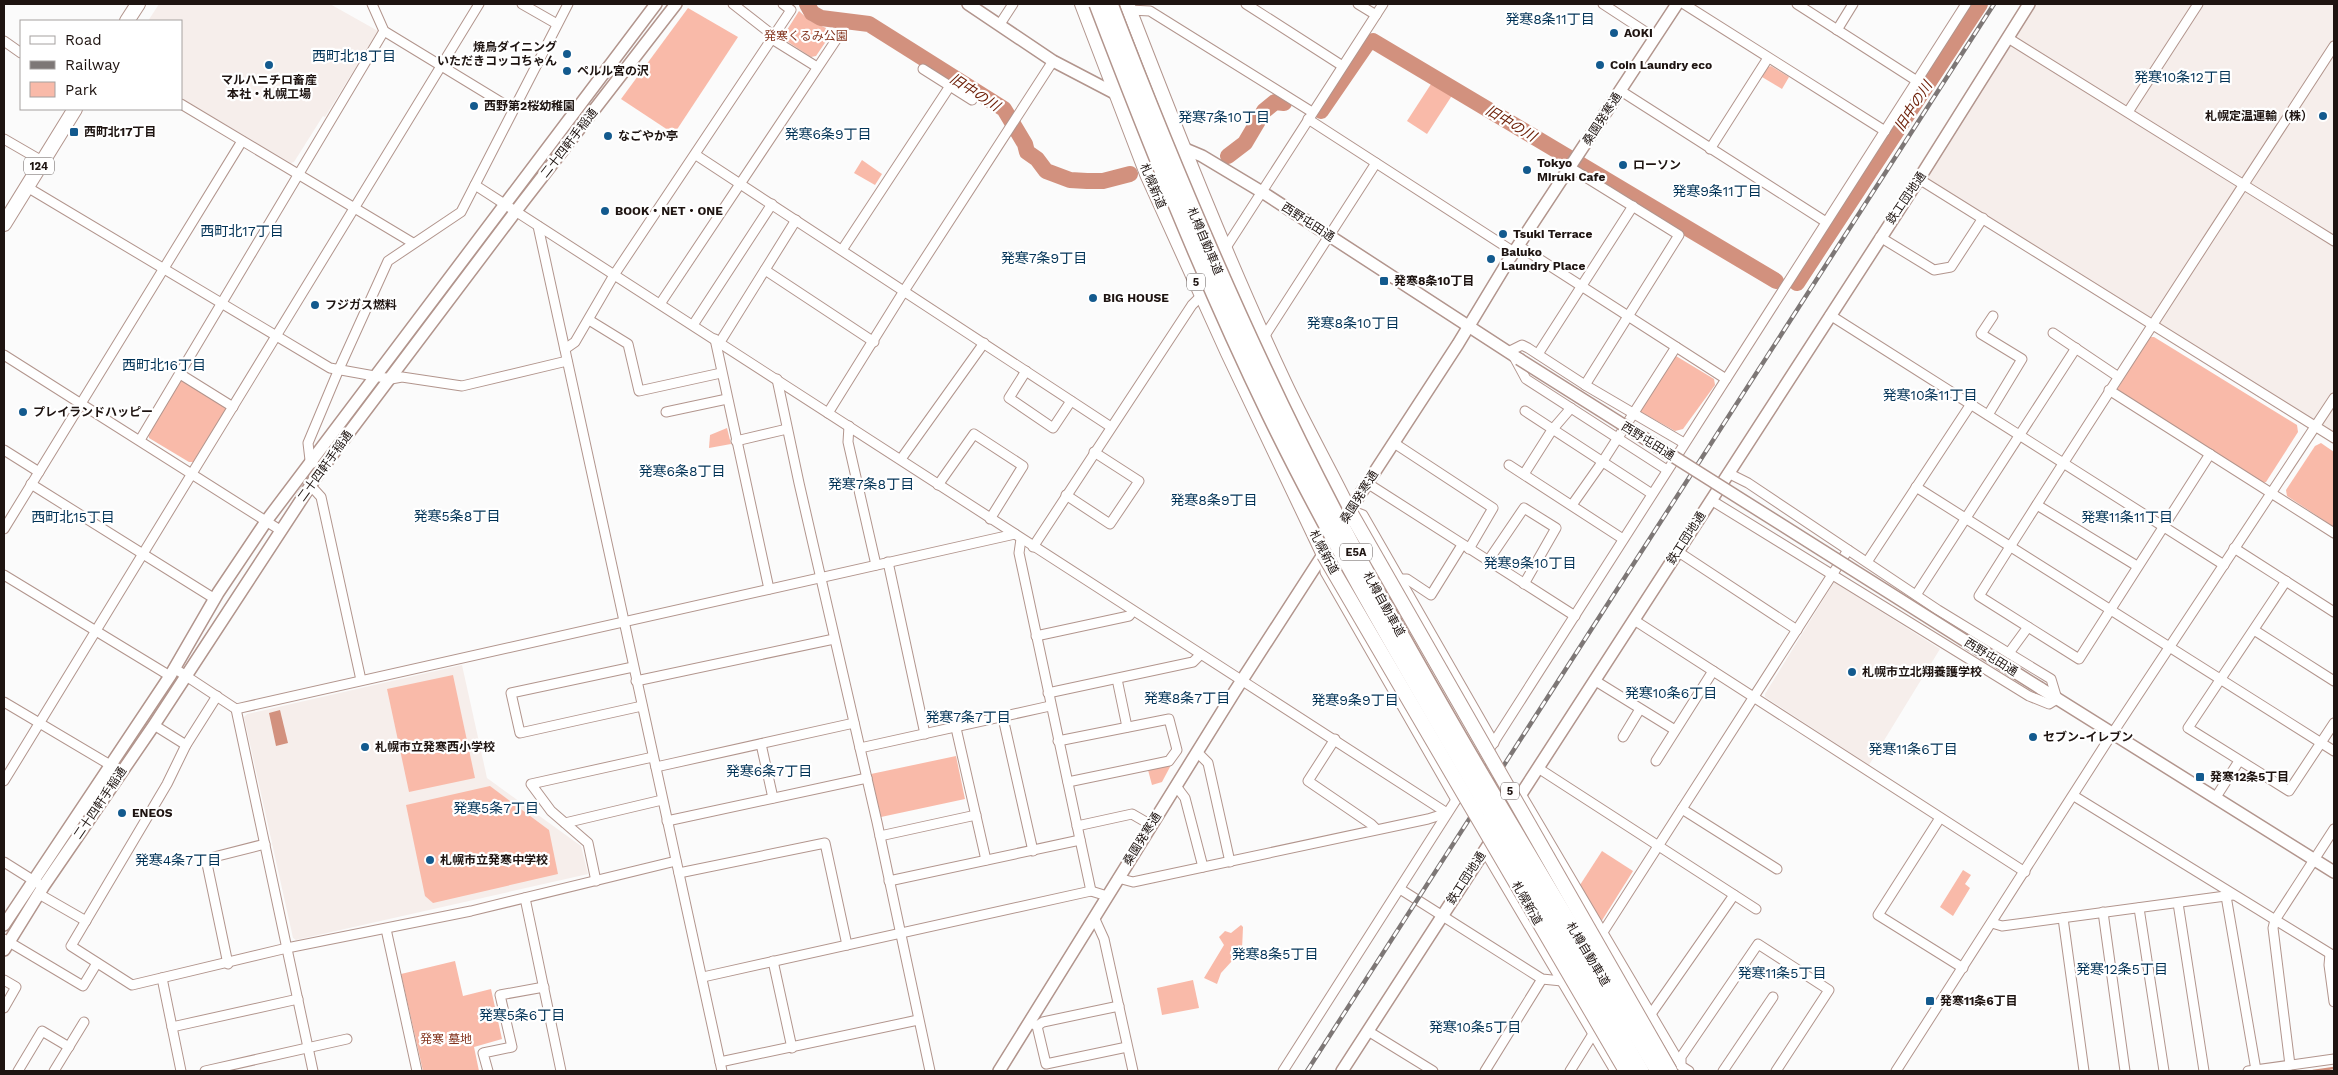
<svg xmlns="http://www.w3.org/2000/svg" width="2338" height="1075" font-family="'Work Sans','Noto Sans JP',sans-serif">
<rect width="100%" height="100%" fill="#fbfbfb"/>
<g fill="#f6eeeb">
<path d="M159,4H330L378,31L325,117L323,116L294,162L291,163L181,98V21H148Z"/>
<path d="M2022,4H2334V439L1910,179Z"/>
<path d="M1834,582L1940,649L1869,765L1765,697V694Z"/>
<path d="M462,665L487,778L581,846L588,874L296,940L293,938L244,717L247,714Z"/>
</g>
<g fill="#f9baa9">
<path d="M688,8L738,37L674,134L621,99Z"/>
<path d="M799,11L810,21L833,31L816,56L811,57L782,38Z"/>
<path d="M1771,66L1789,77L1782,89L1762,77L1768,67Z"/>
<path d="M1433,81L1453,94L1427,134L1407,121Z"/>
<path d="M862,160L882,174L875,185L854,173Z"/>
<path d="M2149,337H2154L2297,425L2298,432L2266,482L2261,483L2118,392V388Z"/>
<path d="M1676,356L1714,379L1715,385L1683,429L1675,431L1641,412V408Z"/>
<path d="M182,379L225,406L226,409L193,462H189L149,438L148,433Z"/>
<path d="M727,428L731,444L709,448L710,435Z"/>
<path d="M2321,443L2334,452V527L2287,496L2286,490L2315,446Z"/>
<path d="M453,675L475,778L409,792L387,689Z"/>
<path d="M956,756L965,799L881,817L871,774Z"/>
<path d="M1171,765L1162,782L1152,785L1148,770Z"/>
<path d="M490,786L549,830L558,874L433,903L425,896L406,805Z"/>
<path d="M1602,851L1633,871L1601,922L1580,885Z"/>
<path d="M1963,870L1971,875L1965,884L1970,888L1953,916L1940,907Z"/>
<path d="M1241,925L1243,927L1242,950L1221,973L1217,984L1204,978L1224,945L1219,937L1225,931L1231,933Z"/>
<path d="M455,961L463,996L491,989L502,1039L474,1047L479,1071H423L401,974Z"/>
<path d="M1193,980L1199,1008L1162,1015L1157,988Z"/>
</g>
<path fill="#d2917e" d="M280,710L288,743L276,746L269,713Z"/>
<g fill="none" stroke-linecap="round" stroke-linejoin="round">
<path stroke="#d2917e" stroke-width="2.5" d="M2313,1071L2334,1068"/>
<g stroke="#d2917e" stroke-width="16">
<path d="M807,4L812,13L821,18L869,24L1004,109L1025,144L1027,152L1037,159L1046,171L1070,180L1087,181H1103L1130,174"/>
<path d="M1321,111L1367,44L1373,41L1776,281"/>
<path d="M1228,156L1245,143L1264,111L1275,102L1284,103"/>
<path d="M1797,283L1980,4"/>
</g>
<g stroke="#b2958d" stroke-width="11">
<g id="minor">
<path d="M372,4L384,31L512,109"/>
<path d="M522,4L557,24"/>
<path d="M733,4L774,36"/>
<path d="M1246,4L1341,65"/>
<path d="M1358,4L1376,15"/>
<path d="M1603,4L1655,38"/>
<path d="M1684,4L1885,131"/>
<path d="M1797,4L1917,81"/>
<path d="M1130,10L1150,11L1312,112"/>
<path d="M1000,24L1013,4"/>
<path d="M1837,30L1853,4"/>
<path d="M2008,38L2334,241"/>
<path d="M772,39L817,67"/>
<path d="M4,41L21,53"/>
<path d="M923,69L972,100"/>
<path d="M1621,91L1826,222"/>
<path d="M181,104L413,243"/>
<path d="M2128,112L2198,4"/>
<path d="M1308,119L1514,252"/>
<path d="M4,139L42,161"/>
<path d="M1710,149L1768,58"/>
<path d="M696,155L1111,427"/>
<path d="M1571,168L1679,235L1585,385"/>
<path d="M1919,179L2334,438"/>
<path d="M475,185L1447,813"/>
<path d="M27,187L330,368L391,379L402,377L462,386L567,361"/>
<path d="M538,226L722,1071"/>
<path d="M1880,237L1934,270L1951,267L1983,218"/>
<path d="M1519,246L1726,379"/>
<path d="M1225,249L1383,4"/>
<path d="M842,250L950,86"/>
<path d="M765,270L874,342"/>
<path d="M660,304L840,34"/>
<path d="M1830,315L2224,565"/>
<path d="M589,320L628,344L639,391L721,373"/>
<path d="M693,325L772,204"/>
<path d="M2053,333L2117,376"/>
<path d="M1264,337L1376,163"/>
<path d="M715,339L769,589"/>
<path d="M720,342L796,220"/>
<path d="M565,349L575,342L614,275L791,10L783,4"/>
<path d="M1508,352L1522,345L1528,348L1585,385L1684,443"/>
<path d="M1538,354L1633,206"/>
<path d="M4,355L280,530"/>
<path d="M1513,355L1526,379L1667,470"/>
<path d="M1026,371L1009,398L1053,428L1071,401"/>
<path d="M180,374L233,407"/>
<path d="M777,379L799,483L877,822L930,1071"/>
<path d="M2109,390L2334,533"/>
<path d="M1525,411L1652,494"/>
<path d="M666,412L727,399"/>
<path d="M828,413L904,291L1053,61"/>
<path d="M1988,415L2022,359L1981,334L1993,316"/>
<path d="M849,426L848,442L876,565"/>
<path d="M140,440L384,31"/>
<path d="M736,441L787,429"/>
<path d="M1394,443L1493,508L1469,549"/>
<path d="M4,450L39,472"/>
<path d="M2210,454L2079,659L1979,596C2095,411 2215,229 2334,46"/>
<path d="M901,459L984,343"/>
<path d="M313,463L310,460L308,443L339,369L388,261L461,212L568,4"/>
<path d="M1509,465L1623,539"/>
<path d="M1524,474L1552,430L1571,408"/>
<path d="M1367,483L1575,616"/>
<path d="M31,484L215,599"/>
<path d="M310,485L321,497L361,680"/>
<path d="M938,485L974,434L1023,466L990,519"/>
<path d="M1916,487L2334,751"/>
<path d="M1066,495L1110,524L1139,481L1094,452"/>
<path d="M1711,500L2029,696L2049,704L2057,699L2051,679L1938,610L1748,483L1728,473"/>
<path d="M1572,505L1603,461L1676,347"/>
<path d="M2037,505L2137,566"/>
<path d="M1350,510L1363,515L1494,743"/>
<path d="M4,529L242,141"/>
<path d="M1021,539L1019,553L1091,891"/>
<path d="M1033,547L1192,305L1202,295"/>
<path d="M2234,548L2334,612"/>
<path d="M1677,551L1797,630"/>
<path d="M1324,558L1325,572L1456,800"/>
<path d="M1488,561L1524,508L1556,528L1524,584"/>
<path d="M888,562L925,734"/>
<path d="M1867,562L1971,404"/>
<path d="M4,575L170,676"/>
<path d="M1400,579H1407L1431,595L1462,545"/>
<path d="M2286,581L2188,728L2289,791L2334,723"/>
<path d="M1916,595L2076,348"/>
<path d="M1634,620L2025,872"/>
<path d="M2254,630L2334,681"/>
<path d="M1036,636L1129,616L1133,611"/>
<path d="M2009,653L2028,627"/>
<path d="M633,667L511,693L520,733L642,706"/>
<path d="M174,668L236,709L1015,534"/>
<path d="M1117,679L1127,727"/>
<path d="M1594,680L1675,730"/>
<path d="M636,681L834,639"/>
<path d="M1048,693L1193,662L1200,655"/>
<path d="M217,696L186,745L167,784L71,946L132,985L287,948L471,911L676,861"/>
<path d="M4,702L122,772"/>
<path d="M236,709L313,1071"/>
<path d="M1003,718L1033,851"/>
<path d="M154,725L186,745"/>
<path d="M956,728L986,860"/>
<path d="M1623,737L1640,709"/>
<path d="M1335,739L1308,781L1371,824L1376,829"/>
<path d="M1058,741L1169,719L1177,750L1169,761L1068,782"/>
<path d="M761,744L773,798"/>
<path d="M860,748L1050,706"/>
<path d="M1197,752L1208,763L1230,862"/>
<path d="M1656,761L1713,671"/>
<path d="M656,767L854,723"/>
<path d="M1538,768L1756,909"/>
<path d="M1476,770L1966,4"/>
<path d="M4,781L479,4"/>
<path d="M1176,786L1185,798L1203,867"/>
<path d="M1521,794L1681,1065"/>
<path d="M2074,796L2334,956"/>
<path d="M2216,797L2239,761"/>
<path d="M1682,809L1777,869"/>
<path d="M1940,818L1878,915L1963,968"/>
<path d="M667,821L867,778"/>
<path d="M565,823L662,800"/>
<path d="M1077,826L1132,814L1151,825"/>
<path d="M880,836L976,815"/>
<path d="M1484,850L1615,1071"/>
<path d="M4,862L39,884"/>
<path d="M679,873L825,843L847,945"/>
<path d="M1118,878L1133,882L1428,819L1447,813"/>
<path d="M596,881L588,843L551,811L531,784L653,757"/>
<path d="M889,881L1080,840"/>
<path d="M1400,889L1542,979L1562,981"/>
<path d="M39,894L86,921"/>
<path d="M2226,896L2256,1070"/>
<path d="M525,898L561,1071"/>
<path d="M2178,903L2204,1071"/>
<path d="M2139,908L2164,1071"/>
<path d="M2103,912L2125,1071"/>
<path d="M1094,917L1104,939L1133,1071"/>
<path d="M2063,918L2084,1071"/>
<path d="M1992,923L2002,926L2233,895"/>
<path d="M386,929L417,1071"/>
<path d="M1603,932L1848,550"/>
<path d="M4,939L83,986L97,963"/>
<path d="M2330,954L2329,965L2334,1002"/>
<path d="M773,961L792,1048"/>
<path d="M228,964L206,859L265,844"/>
<path d="M703,977L1091,891L1107,896"/>
<path d="M162,978L181,1071"/>
<path d="M4,980L16,987L4,1008"/>
<path d="M1651,1014L1734,895"/>
<path d="M1029,1022L1037,1026L1046,1064L1127,1047"/>
<path d="M1037,1026L1043,1022L1119,1006"/>
<path d="M172,1027L298,999"/>
<path d="M1368,1031L1433,1071"/>
<path d="M720,1062L918,1020"/>
<path d="M2290,1065L2273,928L2275,920L2334,829"/>
<path d="M18,1071L42,1031L69,1047"/>
<path d="M54,1071L84,1022"/>
<path d="M205,1071L347,1039"/>
<path d="M488,1071L483,1053L512,1047L500,995L544,987"/>
<path d="M1283,1071L1463,789"/>
<path d="M1485,1071L1542,979"/>
<path d="M1570,1071L1593,1034"/>
<path d="M1689,1071L1681,1066V1057L1758,944L1829,990L1776,1071"/>
<path d="M1723,1071L1773,997"/>
<path d="M1896,1071L2112,734L2334,398"/>
<path d="M2248,1071L2334,1059"/>
</g>
</g>
<g stroke="#b2958d" stroke-width="14">
<g id="tertiary">
<path d="M968,4L1053,61L1120,96"/>
<path d="M1159,129L1183,148L1202,156L1262,192L1519,359"/>
<path d="M1346,516L1458,344L1510,258L1677,4"/>
<path d="M2040,688L2334,872"/>
<path d="M4,925L170,676L218,593L267,520L656,4"/>
<path d="M4,950L43,887L154,725L320,471L522,203L676,4"/>
<path d="M999,1071L1235,691L1337,533"/>
<path d="M1342,1071L1919,179L2029,4"/>
</g>
</g>
<g stroke="#b2958d" stroke-width="16">
<g id="primary">
<path d="M127,21L138,4"/>
<path d="M4,224L75,109"/>
</g>
</g>
<g stroke="#b2958d" stroke-width="16">
<g id="trunk">
<path d="M1082,4L1147,174L1228,353L1324,555"/>
<path d="M1127,4C1176,131 1226,258 1284,382C1304,425 1328,467 1349,510"/>
</g>
</g>
<use href="#minor" stroke="#fff" stroke-width="9"/>
<use href="#tertiary" stroke="#fff" stroke-width="11"/>
<use href="#primary" stroke="#fff" stroke-width="14"/>
<use href="#trunk" stroke="#fff" stroke-width="14"/>
<g stroke="#7d7776" stroke-width="4.5">
<path id="rail" d="M1307,1071L1994,4"/>
</g>
<use href="#rail" stroke="#fff" stroke-width="2.5" stroke-dasharray="8" stroke-linecap="butt"/>
<g stroke="#b2958d" stroke-width="14" stroke-linecap="butt">
<path id="tertiary-bridge" d="M1519,359L2040,688"/>
</g>
<g stroke="#b2958d" stroke-width="16" stroke-linecap="butt">
<g id="trunk-bridge">
<path d="M1349,510L1670,1071"/>
<path d="M1324,555L1626,1071"/>
</g>
</g>
<g stroke="#b2958d" stroke-width="18" stroke-linecap="butt">
<g id="motorway-bridge">
<path d="M1097,4C1150,143 1205,281 1270,415C1327,532 1393,645 1459,758C1520,863 1580,967 1641,1071"/>
<path d="M1110,4C1177,179 1250,351 1337,517C1436,706 1549,888 1658,1071"/>
</g>
</g>
<use href="#tertiary-bridge" stroke="#fff" stroke-width="11"/>
<use href="#trunk-bridge" stroke="#fff" stroke-width="14"/>
<use href="#motorway-bridge" stroke="#fff" stroke-width="15"/>
</g>
<g fill="#135a8e" stroke="#fff" stroke-width="2">
<circle cx="1614" cy="33" r="5"/>
<circle cx="567" cy="54" r="5"/>
<circle cx="269" cy="65" r="5"/>
<circle cx="1600" cy="65" r="5"/>
<circle cx="567" cy="71" r="5"/>
<circle cx="474" cy="106" r="5"/>
<circle cx="2323" cy="116" r="5"/>
<rect x="69" y="127" width="10" height="10" rx="2.5"/>
<circle cx="608" cy="136" r="5"/>
<circle cx="1623" cy="165" r="5"/>
<circle cx="1527" cy="170" r="5"/>
<circle cx="605" cy="211" r="5"/>
<circle cx="1503" cy="234" r="5"/>
<circle cx="1491" cy="259" r="5"/>
<rect x="1379" y="276" width="10" height="10" rx="2.5"/>
<circle cx="1093" cy="298" r="5"/>
<circle cx="315" cy="305" r="5"/>
<circle cx="23" cy="412" r="5"/>
<circle cx="1852" cy="672" r="5"/>
<circle cx="2033" cy="737" r="5"/>
<circle cx="365" cy="747" r="5"/>
<rect x="2195" y="772" width="10" height="10" rx="2.5"/>
<circle cx="122" cy="813" r="5"/>
<circle cx="430" cy="860" r="5"/>
<rect x="1925" y="996" width="10" height="10" rx="2.5"/>
</g>
<g text-anchor="middle" stroke-width="4.5" stroke-linejoin="round" paint-order="stroke">
<g fill="#fff" stroke="#625a58" stroke-width="1">
<rect x="24" y="157.5" width="30" height="17" rx="4"/>
<rect x="1187" y="273.5" width="18" height="17" rx="4"/>
<rect x="1340" y="543.5" width="32" height="17" rx="4"/>
<rect x="1501" y="782.5" width="18" height="17" rx="4"/>
</g>
<g font-size="11" font-weight="bold" fill="#1e1411">
<text x="39" y="170">124</text>
<text x="1196" y="286">5</text>
<text x="1356" y="556">E5A</text>
<text x="1510" y="795">5</text>
</g>
<g font-size="12" font-weight="bold" fill="#1e1411" stroke="#fff" text-anchor="start">
<text x="1624" y="37">AOKI</text>
<text x="557" y="51" text-anchor="end">焼鳥ダイニング<tspan x="557" dy="14">いただきコッコちゃん</tspan></text>
<text x="1610" y="69">Coin Laundry eco</text>
<text x="577" y="75">ペルル宮の沢</text>
<text x="269" y="84" text-anchor="middle">マルハニチロ畜産<tspan x="269" dy="14">本社・札幌工場</tspan></text>
<text x="484" y="110">西野第2桜幼稚園</text>
<text x="2313" y="120" text-anchor="end">札幌定温運輸（株）</text>
<text x="84" y="136">西町北17丁目</text>
<text x="618" y="140">なごやか亭</text>
<text x="1537" y="167">Tokyo<tspan x="1537" dy="14">Miruki Cafe</tspan></text>
<text x="1633" y="169">ローソン</text>
<text x="615" y="215">BOOK・NET・ONE</text>
<text x="1513" y="238">Tsuki Terrace</text>
<text x="1501" y="256">Baluko<tspan x="1501" dy="14">Laundry Place</tspan></text>
<text x="1394" y="285">発寒8条10丁目</text>
<text x="1103" y="302">BIG HOUSE</text>
<text x="325" y="309">フジガス燃料</text>
<text x="33" y="416">プレイランドハッピー</text>
<text x="1862" y="676">札幌市立北翔養護学校</text>
<text x="2043" y="741">セブン-イレブン</text>
<text x="375" y="751">札幌市立発寒西小学校</text>
<text x="2210" y="781">発寒12条5丁目</text>
<text x="132" y="817">ENEOS</text>
<text x="440" y="864">札幌市立発寒中学校</text>
<text x="1940" y="1005">発寒11条6丁目</text>
</g>
<g font-size="12" fill="#83341e" stroke="#fff">
<text x="806" y="40">発寒くるみ公園</text>
<text x="446" y="1043">発寒 墓地</text>
</g>
<g font-size="12" fill="#1e1411" stroke="#fff">
<text transform="translate(1602 119) rotate(-57)" y="4">桑園発寒通</text>
<text transform="translate(569 143) rotate(-52)" y="4">二十四軒手稲通</text>
<text transform="translate(1153 186) rotate(67)" y="4">札幌新道</text>
<text transform="translate(1906 198) rotate(-56)" y="4">鉄工団地通</text>
<text transform="translate(1308 222) rotate(33)" y="4">西野屯田通</text>
<text transform="translate(1205 241) rotate(67)" y="4">札樽自動車道</text>
<text transform="translate(1648 441) rotate(32)" y="4">西野屯田通</text>
<text transform="translate(325 466) rotate(-54)" y="4">二十四軒手稲通</text>
<text transform="translate(1359 497) rotate(-58)" y="4">桑園発寒通</text>
<text transform="translate(1686 538) rotate(-57)" y="4">鉄工団地通</text>
<text transform="translate(1324 552) rotate(62)" y="4">札幌新道</text>
<text transform="translate(1384 604) rotate(61)" y="4">札樽自動車道</text>
<text transform="translate(1991 657) rotate(32)" y="4">西野屯田通</text>
<text transform="translate(100 803) rotate(-56)" y="4">二十四軒手稲通</text>
<text transform="translate(1142 839) rotate(-58)" y="4">桑園発寒通</text>
<text transform="translate(1466 878) rotate(-57)" y="4">鉄工団地通</text>
<text transform="translate(1527 903) rotate(60)" y="4">札幌新道</text>
<text transform="translate(1588 954) rotate(59)" y="4">札樽自動車道</text>
</g>
<g font-size="14" fill="#003256" stroke="#fff">
<text x="1550" y="24">発寒8条11丁目</text>
<text x="354" y="61">西町北18丁目</text>
<text x="2183" y="82">発寒10条12丁目</text>
<text x="1224" y="122">発寒7条10丁目</text>
<text x="828" y="139">発寒6条9丁目</text>
<text x="1717" y="196">発寒9条11丁目</text>
<text x="242" y="236">西町北17丁目</text>
<text x="1044" y="263">発寒7条9丁目</text>
<text x="1353" y="328">発寒8条10丁目</text>
<text x="164" y="370">西町北16丁目</text>
<text x="1930" y="400">発寒10条11丁目</text>
<text x="682" y="476">発寒6条8丁目</text>
<text x="871" y="489">発寒7条8丁目</text>
<text x="1214" y="505">発寒8条9丁目</text>
<text x="457" y="521">発寒5条8丁目</text>
<text x="73" y="522">西町北15丁目</text>
<text x="2127" y="522">発寒11条11丁目</text>
<text x="1530" y="568">発寒9条10丁目</text>
<text x="1671" y="698">発寒10条6丁目</text>
<text x="1187" y="703">発寒8条7丁目</text>
<text x="1355" y="705">発寒9条9丁目</text>
<text x="968" y="722">発寒7条7丁目</text>
<text x="1913" y="754">発寒11条6丁目</text>
<text x="769" y="776">発寒6条7丁目</text>
<text x="496" y="813">発寒5条7丁目</text>
<text x="178" y="865">発寒4条7丁目</text>
<text x="1275" y="959">発寒8条5丁目</text>
<text x="2122" y="974">発寒12条5丁目</text>
<text x="1782" y="978">発寒11条5丁目</text>
<text x="522" y="1020">発寒5条6丁目</text>
<text x="1475" y="1032">発寒10条5丁目</text>
</g>
<g font-size="14" font-style="italic" fill="#6f220a" stroke="#fff">
<text transform="translate(975 92) rotate(33)" y="5">旧中の川</text>
<text transform="translate(1913 106) rotate(-57)" y="5">旧中の川</text>
<text transform="translate(1511 123) rotate(31)" y="5">旧中の川</text>
</g>
</g>
<rect width="2338" height="1075" fill="none" stroke="#1e1411" stroke-width="10"/>
<rect x="20" y="20" width="162" height="90" fill="#ffffff" stroke="#a5a1a0"/>
<rect x="30" y="36" width="25" height="8" fill="#ffffff" stroke="#a5a1a0"/>
<text x="65" y="45" font-size="15" fill="#1e1411">Road</text>
<rect x="30" y="61" width="25" height="8" fill="#7d7776" stroke="#a5a1a0"/>
<text x="65" y="70" font-size="15" fill="#1e1411">Railway</text>
<rect x="30" y="82" width="25" height="15" fill="#f9baa9" stroke="#a5a1a0"/>
<text x="65" y="95" font-size="15" fill="#1e1411">Park</text>
</svg>
